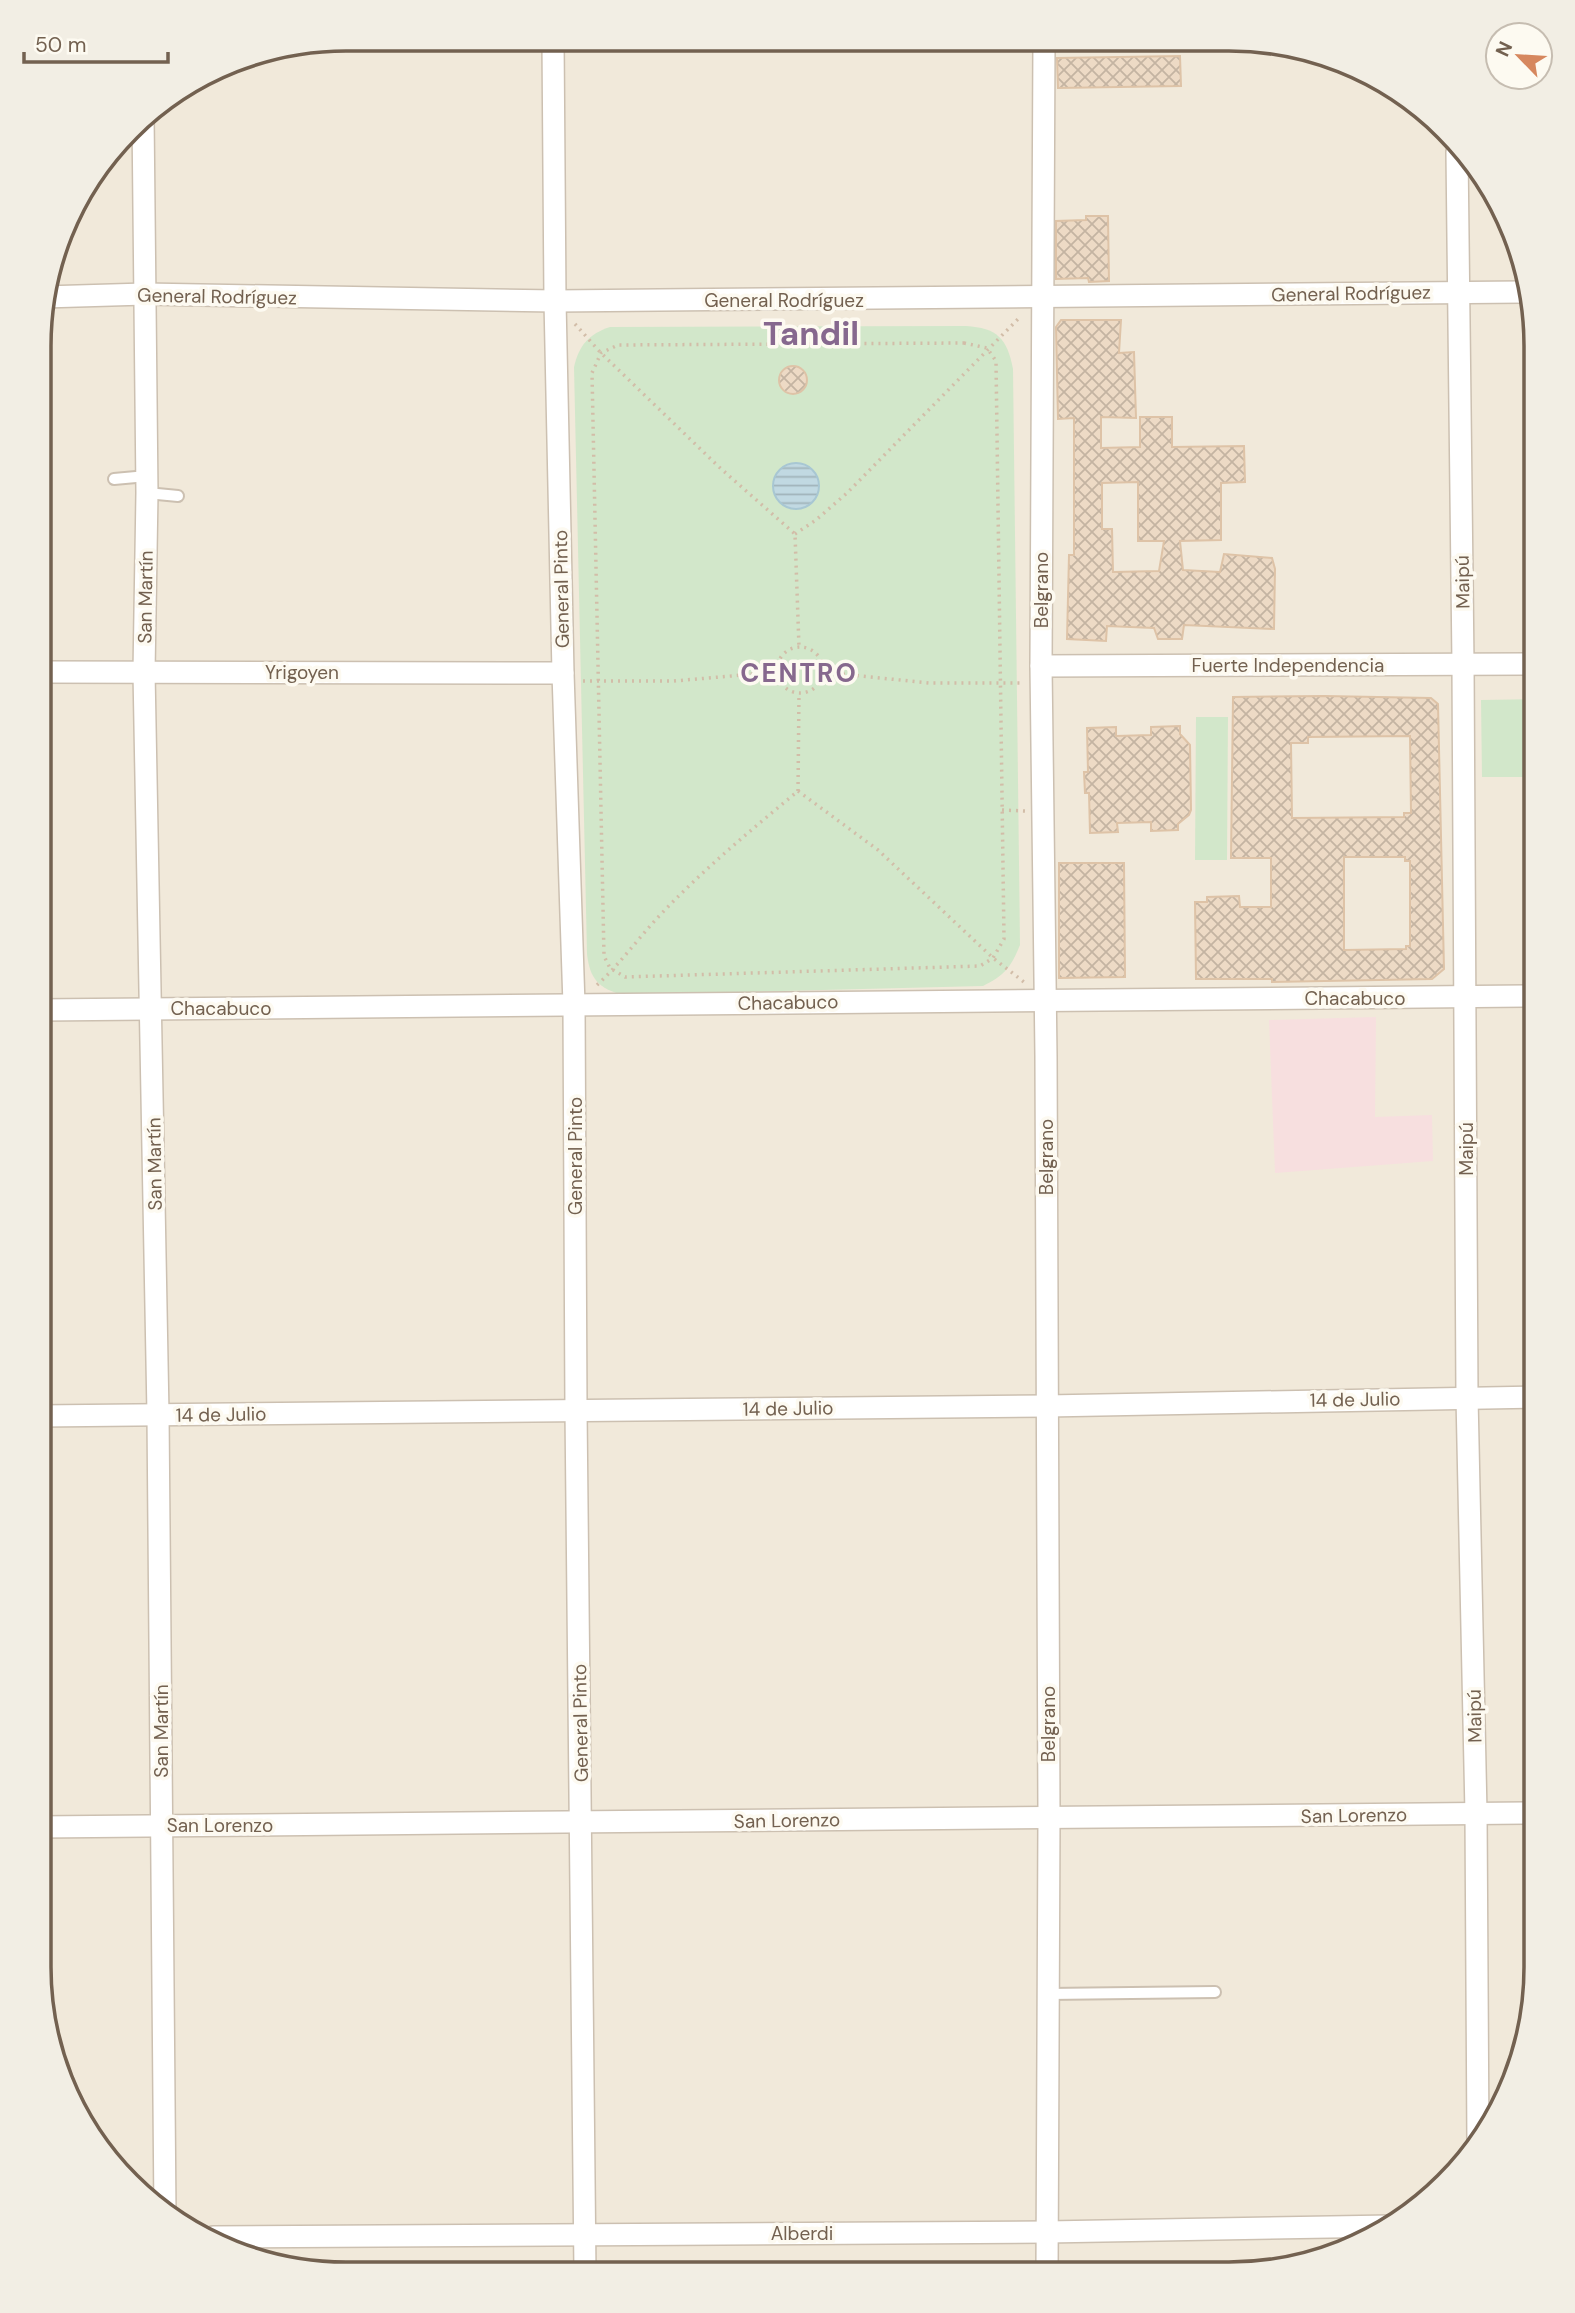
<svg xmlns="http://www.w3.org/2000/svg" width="1575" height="2313" font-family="'DM Sans',sans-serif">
<defs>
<pattern id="water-rules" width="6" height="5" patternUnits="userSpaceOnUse" patternTransform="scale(1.75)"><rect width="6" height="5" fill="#c1d9e2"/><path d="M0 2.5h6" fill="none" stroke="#a1b3ba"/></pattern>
<pattern id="building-cross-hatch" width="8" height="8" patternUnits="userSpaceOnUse" patternTransform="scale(1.75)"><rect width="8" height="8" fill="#eddac5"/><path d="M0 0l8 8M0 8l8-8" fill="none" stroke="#c4b4a2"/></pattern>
</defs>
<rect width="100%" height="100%" fill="#faf6eb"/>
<path fill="#f1e9da" d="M345,39L1270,41L1347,62L1416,102L1505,210L1536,345V1988L1520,2067L1485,2138L1432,2199L1365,2243L1230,2274L306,2272L175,2223L114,2170L70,2103L39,1968L41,305L79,192L143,114L246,55Z"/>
<path fill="#f7dfdf" d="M1376,1017L1375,1117L1432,1115L1433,1161L1275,1173L1269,1020Z"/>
<g fill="#d2e7ca">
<path d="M966,326C997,328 1007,338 1013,369L1020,945C1011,967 1005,975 983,986L623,995C598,988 590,979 587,954L574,367C579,345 589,334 610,327Z"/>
<path d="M1536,699V777H1482L1481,700Z"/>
<path d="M1196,717H1228L1227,860H1195Z"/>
</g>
<circle fill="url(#water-rules)" stroke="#a8c7d3" stroke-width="2" cx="796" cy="486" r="23"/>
<g fill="url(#building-cross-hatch)" stroke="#dec3a7" stroke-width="2" fill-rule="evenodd">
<path d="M1180,56L1181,86L1058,88L1057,58Z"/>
<path d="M1086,216H1108L1109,281L1089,282L1088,278L1056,279V221L1086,220Z"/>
<path d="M1061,320H1121L1119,353L1134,352L1136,418L1101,417V448L1140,447V417H1172V447L1244,446L1245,482L1221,483V540L1180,541L1183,570L1220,572L1224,554L1272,558L1275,569L1274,629L1184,625L1182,639H1158L1154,628L1107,626L1106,641L1067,639L1069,555H1074V418L1058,419L1056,327ZM1138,482V541H1164L1159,571L1113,572L1112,529H1102V483Z"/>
<circle cx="793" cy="380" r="14"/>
<path d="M1324,696L1431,698L1438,704L1444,969L1432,979L1272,982V979H1196L1195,902H1207V897L1239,896L1240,907H1271V858H1231L1233,697ZM1410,736L1411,813H1404V817L1292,818L1291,743H1308V737ZM1344,857H1405V861H1410V946H1406V949L1344,950Z"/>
<path d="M1180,726V734L1190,745L1191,810L1189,815L1178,824V830L1151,831V822L1117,823L1118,832L1090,833L1089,793H1085L1084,772H1088L1087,728L1116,727V736L1151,735V727Z"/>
<path d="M1059,863H1124L1125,977L1059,978Z"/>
</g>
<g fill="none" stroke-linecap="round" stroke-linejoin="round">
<g stroke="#ccc0b1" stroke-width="14">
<g id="service">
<path d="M114,479L147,476"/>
<path d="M147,493L178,496"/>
<path d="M1048,1994L1215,1992"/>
</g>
</g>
<g stroke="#ccc0b1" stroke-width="24">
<g id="minor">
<path d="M553,39L555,301L563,673L574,1005L576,1410L585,2273"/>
<path d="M1044,41L1041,666L1046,1056L1049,1817L1047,2274"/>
<path d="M143,115L147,493L144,672L158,1414L165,2214"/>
<path d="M1457,152L1463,664L1467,1397L1476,1813L1478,2146"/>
<path d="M44,297L145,294L555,301L1524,292"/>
<path d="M1041,666L1536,664"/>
<path d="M41,672L563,673"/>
<path d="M40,1010L1536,996"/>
<path d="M39,1416L1047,1406L1536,1397"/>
<path d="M39,1827L1536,1813"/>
<path d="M213,2237L1047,2232L1391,2226"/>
</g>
</g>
<g stroke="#d2bda8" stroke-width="3.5" stroke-dasharray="2 5" stroke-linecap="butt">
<path d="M575,324L601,353L719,467L795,534L799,647"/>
<path d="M964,343L987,348L996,361L1004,939L993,958L980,966L625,977L610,968L604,956L592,373L601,353L618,345Z"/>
<path d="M795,534L816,520L847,493L1020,317"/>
<circle cx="800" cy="670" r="23"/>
<path d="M822,672L929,683H1022"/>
<path d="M583,681H674L777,672"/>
<path d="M798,791L878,850L993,958L1024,982"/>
<path d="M798,791L799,693"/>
<path d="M1002,810L1025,811"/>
<path d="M597,985C621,963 639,937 662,913C704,869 751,830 798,791"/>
</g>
<use href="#service" stroke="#fff" stroke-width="10"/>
<use href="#minor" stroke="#fff" stroke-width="21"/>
</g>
<g text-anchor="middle" stroke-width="7" stroke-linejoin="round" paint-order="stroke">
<g font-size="19" fill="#736150" stroke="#fdfaf1">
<text transform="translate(1351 293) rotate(-1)" y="7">General Rodríguez</text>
<text transform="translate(217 296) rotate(1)" y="7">General Rodríguez</text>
<text x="784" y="307">General Rodríguez</text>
<text transform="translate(1462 582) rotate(-91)" y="7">Maipú</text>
<text transform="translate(561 589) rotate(-91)" y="7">General Pinto</text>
<text transform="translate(1041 590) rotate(-90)" y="7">Belgrano</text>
<text transform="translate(145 597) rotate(-89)" y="7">San Martín</text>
<text x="1288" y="672">Fuerte Independencia</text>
<text x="302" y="679">Yrigoyen</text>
<text x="1355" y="1005">Chacabuco</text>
<text transform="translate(788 1002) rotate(-1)" y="7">Chacabuco</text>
<text x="221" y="1015">Chacabuco</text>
<text transform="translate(1466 1149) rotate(-90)" y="7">Maipú</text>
<text transform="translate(575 1156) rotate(-90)" y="7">General Pinto</text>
<text transform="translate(1046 1157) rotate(-90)" y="7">Belgrano</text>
<text transform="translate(154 1164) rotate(-91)" y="7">San Martín</text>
<text transform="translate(1355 1399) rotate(-1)" y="7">14 de Julio</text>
<text transform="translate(788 1408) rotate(-1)" y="7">14 de Julio</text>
<text transform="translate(221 1414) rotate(-1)" y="7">14 de Julio</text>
<text transform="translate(1474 1716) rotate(-91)" y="7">Maipú</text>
<text transform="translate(580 1723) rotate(-91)" y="7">General Pinto</text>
<text transform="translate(1048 1724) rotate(-90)" y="7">Belgrano</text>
<text transform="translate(161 1731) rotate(-90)" y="7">San Martín</text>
<text transform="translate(1354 1815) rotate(-1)" y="7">San Lorenzo</text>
<text transform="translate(787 1820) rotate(-1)" y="7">San Lorenzo</text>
<text x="220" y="1832">San Lorenzo</text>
<text x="802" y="2240">Alberdi</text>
</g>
<g font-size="26" font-weight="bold" letter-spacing="2" fill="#86688e" stroke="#fdfaf1">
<text x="799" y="682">CENTRO</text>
</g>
<g font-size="33" font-weight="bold" fill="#86688e" stroke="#fdfaf1">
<text x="811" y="345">Tandil</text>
</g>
</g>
<path d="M0 0H1575V2313H0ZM346 51H1229A295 295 0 0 1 1524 346V1967A295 295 0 0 1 1229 2262H346A295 295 0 0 1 51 1967V346A295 295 0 0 1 346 51Z" fill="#f2eee4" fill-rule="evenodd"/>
<path fill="none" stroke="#736150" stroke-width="3.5" d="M346 51H1229A295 295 0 0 1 1524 346V1967A295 295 0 0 1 1229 2262H346A295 295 0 0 1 51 1967V346A295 295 0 0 1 346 51Z"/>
<g transform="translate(1519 56) rotate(295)"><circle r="33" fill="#fdfaf1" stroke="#c6bdb1" stroke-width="2"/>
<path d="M0-5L12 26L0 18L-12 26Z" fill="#d6875e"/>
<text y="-10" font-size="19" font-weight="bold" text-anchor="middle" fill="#736150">N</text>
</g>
<path d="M24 52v10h144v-10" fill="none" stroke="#736150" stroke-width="3.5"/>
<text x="35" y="52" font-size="21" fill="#736150" stroke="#fdfaf1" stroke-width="5" paint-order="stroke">50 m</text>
</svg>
